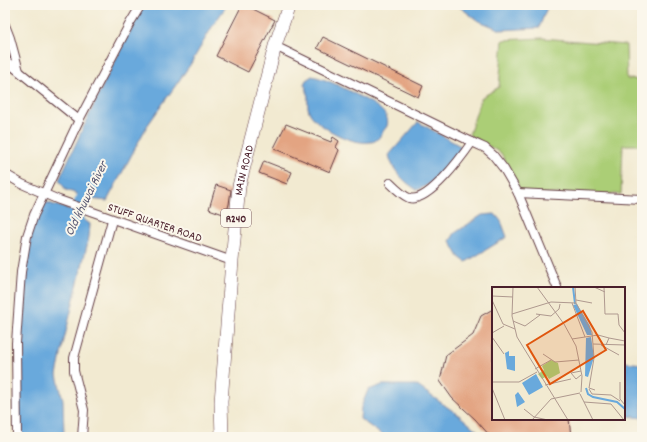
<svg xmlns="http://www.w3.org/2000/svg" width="647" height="442" font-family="Dekko,sans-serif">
<rect width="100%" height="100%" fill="#fbf7ec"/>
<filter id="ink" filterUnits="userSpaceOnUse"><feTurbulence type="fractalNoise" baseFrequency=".025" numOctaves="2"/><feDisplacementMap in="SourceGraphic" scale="8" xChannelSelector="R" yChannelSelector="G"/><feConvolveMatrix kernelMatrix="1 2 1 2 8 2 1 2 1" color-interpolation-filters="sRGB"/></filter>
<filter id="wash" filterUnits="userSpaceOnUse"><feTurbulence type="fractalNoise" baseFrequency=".012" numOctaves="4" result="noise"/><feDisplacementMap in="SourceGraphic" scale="16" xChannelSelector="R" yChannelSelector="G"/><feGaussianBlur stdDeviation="0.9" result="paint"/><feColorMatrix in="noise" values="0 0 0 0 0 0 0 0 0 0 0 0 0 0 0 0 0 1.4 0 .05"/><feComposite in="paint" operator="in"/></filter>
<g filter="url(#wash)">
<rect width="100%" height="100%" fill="#f2ead1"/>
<path fill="#abce76" stroke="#7a7650" d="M542,38L626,45L627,79L642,80V145H623L621,194H522L501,153L469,135L481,98L499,87L503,40Z"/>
<g fill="#69a9dc" stroke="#5a6484">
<path d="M143,5H227L212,27L190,65L147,126L107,201L91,199L66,190L59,180L102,87Z"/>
<path d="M457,5H548L539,28L501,30L477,20Z"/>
<path d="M312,76C327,79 344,88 357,95C367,101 392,111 387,126C386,128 383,131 382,133C379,138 376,142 370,142C353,145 321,129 311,115C304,106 312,96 304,84L306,80Z"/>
<path d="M418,122L462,147C447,170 442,179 417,190C404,182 392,170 389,155Z"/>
<path d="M45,202L71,210L90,224L89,237L64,340L57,375L63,400L64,437H18L21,284L34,218Z"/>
<path d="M495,214L501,221L507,237L466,262L459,257L450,241L455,233L482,215Z"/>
<path d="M624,362L642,364V418L627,416L624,415Z"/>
<path d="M382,385H416L460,416L481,434L480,437H385L360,419L361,407L368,390Z"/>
</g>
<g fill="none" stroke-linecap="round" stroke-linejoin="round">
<path stroke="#69a9dc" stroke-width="16" d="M67,233L95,177"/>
</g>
<g id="blocks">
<g fill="#e3a482">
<path d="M242,5H245L275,20L248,72L216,56Z"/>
<path d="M323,37L423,86L418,97L317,48Z"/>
<path d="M286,124L331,142L333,137L339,141L336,147L339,150L330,172L274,148Z"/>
<path d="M264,161L292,172L287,184L259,173Z"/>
<path d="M216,185L231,190L229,204L226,215L209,209Z"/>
<path d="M493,309V419H569L571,437H491L475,419L452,398L440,381L446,355L473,335L481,316Z"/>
</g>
</g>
</g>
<g filter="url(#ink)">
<use href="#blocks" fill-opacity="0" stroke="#633d44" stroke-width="1"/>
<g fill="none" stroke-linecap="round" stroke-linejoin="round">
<g stroke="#633d44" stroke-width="10">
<g id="minor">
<path d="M5,25L10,38L19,71"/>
<path d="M275,46L472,142L485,148L493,155L504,169L518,193L557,287"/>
<path d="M5,60L79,120"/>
<path d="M5,174L22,184L59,200L232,261"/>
<path d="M390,183C395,188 402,195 409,198C428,204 463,155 472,142"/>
<path d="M518,193L642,199"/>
<path d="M17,437L16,343L21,272L27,236L34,215L79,120L130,23L141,5"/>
<path d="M82,437L84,410L74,371V358L112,220"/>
</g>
</g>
<g stroke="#633d44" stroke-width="14">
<g id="primary">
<path id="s1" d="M222,437L221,402L232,261L239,186L275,46L289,5"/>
</g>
</g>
<use href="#minor" stroke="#fff" stroke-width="8"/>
<use href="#primary" stroke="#fff" stroke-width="13"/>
</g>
</g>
<g text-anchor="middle" stroke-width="4" stroke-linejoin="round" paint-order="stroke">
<rect fill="#fbf7ec" stroke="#7f6065" stroke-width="1" x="221" y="209" width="30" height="18" rx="3"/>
<g font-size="11" font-weight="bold" fill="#4a1f2b">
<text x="236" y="222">R240</text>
</g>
<g font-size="12" fill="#4a1f2b" stroke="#fbf7ec">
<text dy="4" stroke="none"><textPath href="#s1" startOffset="268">MAIN ROAD</textPath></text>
<text transform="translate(155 222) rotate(19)" y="4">STUFF QUARTER ROAD</text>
</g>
<g font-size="13" font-style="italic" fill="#565672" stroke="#fbf7ec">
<text transform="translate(85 198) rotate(-64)" y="5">Old khuwai River</text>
</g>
</g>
<g transform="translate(492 287)">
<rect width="133" height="133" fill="#f2ead1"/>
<path d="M59,73L66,76L68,86L57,92L55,89L50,92L46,87L52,83L50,79Z" fill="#abce76"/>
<path d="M85,17L98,39L100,48H95L81,18ZM99,50L102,70L96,90L93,89L94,51ZM17,64V69H23V84L15,82L13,66ZM44,87L51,100L37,108L30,96ZM26,105L33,115L25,120L23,108Z" fill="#69a9dc"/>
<path fill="none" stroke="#69a9dc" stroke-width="2" d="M81,0L83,17M94,101L96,107L101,110L125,115L133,122"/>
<path fill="none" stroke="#af998f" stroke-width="1" d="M21,0L20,29L25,50L76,133M45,0L72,37L84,59L90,89L89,105M102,0L113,5M112,0L113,27H126L127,38L133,46M0,9L21,10M0,13L11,37L23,42M84,13L100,16M80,16L93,50M84,16L100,45L102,71L97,101L103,103M20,27L59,15L84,16L83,0M44,27L59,29L67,22L68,17M21,34L33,39L48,28M0,46L12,39M0,50L12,67M117,51L133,54M80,52L106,48L117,51L114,58M101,57L133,58M109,58L127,68M51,67L63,75L87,73M43,82L59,73M89,84L79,86L84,92L89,88M0,95H27L45,85M128,95V112L133,118M53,98L79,92M0,101L13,133M97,102L100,107L119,108L128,114M88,107L101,133M92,115L119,117L132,133L133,130M32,122L42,130L56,133M40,133L59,112L88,106"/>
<path fill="#e0560e" fill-opacity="0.15" stroke="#e0560e" stroke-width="2" d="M91,24L114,63L58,97L35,58Z"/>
<rect width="133" height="133" fill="none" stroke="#4a1f2b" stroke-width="2"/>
</g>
<rect width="647" height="442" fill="none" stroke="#fbf7ec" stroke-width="20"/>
</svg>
